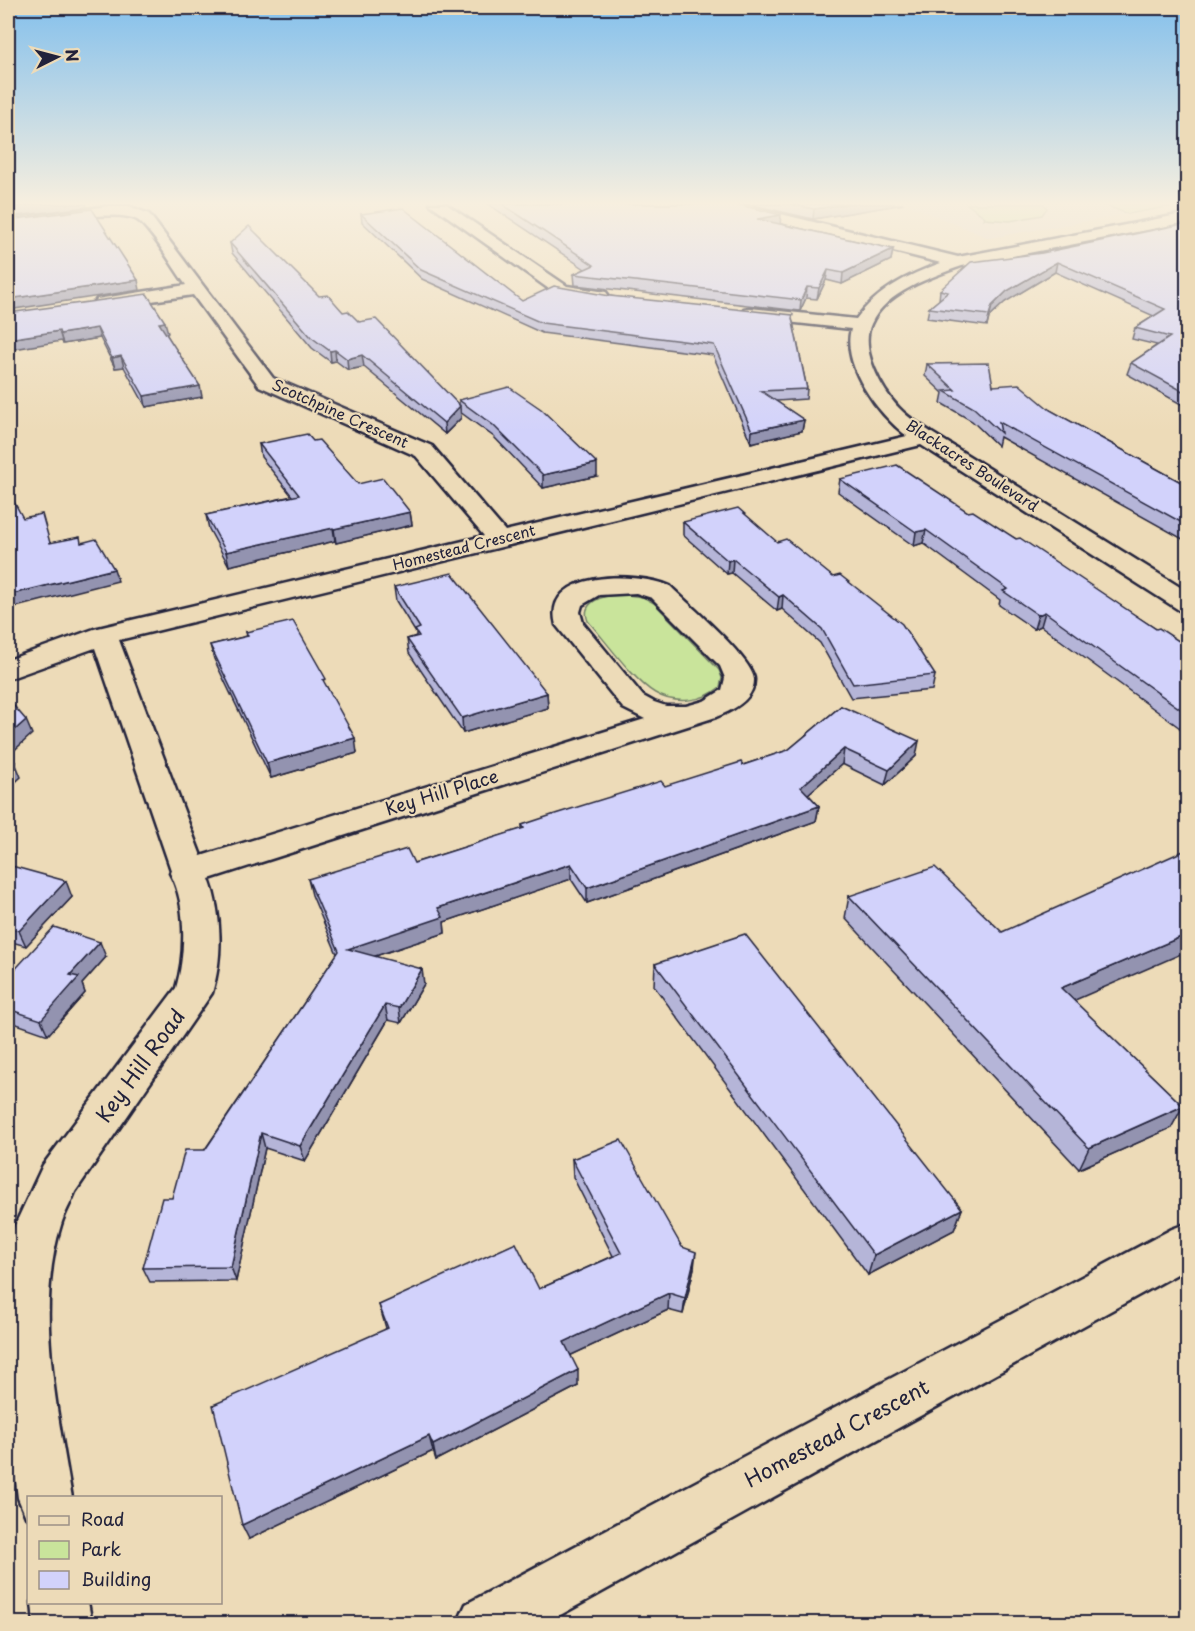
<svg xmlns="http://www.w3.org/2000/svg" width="1195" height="1631" font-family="'Playpen Sans',sans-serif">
<rect width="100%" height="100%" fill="#eddbb8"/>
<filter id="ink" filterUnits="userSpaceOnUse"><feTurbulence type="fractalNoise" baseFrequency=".0167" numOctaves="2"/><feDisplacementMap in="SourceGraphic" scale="12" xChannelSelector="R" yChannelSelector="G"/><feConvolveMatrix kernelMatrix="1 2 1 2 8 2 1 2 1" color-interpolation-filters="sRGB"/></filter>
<g filter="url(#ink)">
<path fill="#e5d8cc" d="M907,204H1102L1128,214L989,238Z"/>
<g fill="#c9e49b" stroke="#76836b" stroke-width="1.5">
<path d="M967,204H1044L1047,208L1042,215L1010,221L984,219L985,217Z"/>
<path d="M1102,204H1184L1128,214Z"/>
<path d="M619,594L643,597L654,603L719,670L722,678L720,687C703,702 675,705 655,693C633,680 606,641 588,621C580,601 603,596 619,594Z"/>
</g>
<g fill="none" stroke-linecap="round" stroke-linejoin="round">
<g stroke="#22223b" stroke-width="5">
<g id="minor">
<path d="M430,204H446L567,286L606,292L609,296L606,300L600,301L556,294Z"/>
<path d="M716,204H740L958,257L1188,213V222L962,266C931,277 885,292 871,324C859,350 882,390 899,408C908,418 921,425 932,433L1188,592V612L1179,610L921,445L119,640L201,856L645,719L623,708L556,625C541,569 638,572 670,586C686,602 755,661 754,680C754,700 731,711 716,717L209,879C222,914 223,957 212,993L75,1192C71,1203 64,1214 61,1225C34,1309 58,1412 72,1498H28V1518L26,1517L18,1498L8,1414V1256L15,1225L43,1165L176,988C186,955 187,903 170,873L171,870L95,648L8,679V660L94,629L484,536L416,456L259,386L193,295L103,308L97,307L94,303L97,299L103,298L186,285C172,266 157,238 140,222C124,206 33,224 8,228V219L109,206H129L149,214L273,378L432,446L505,531L907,436C879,415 841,366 851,329L750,318L744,317L741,313L744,309L750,308L856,319C878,290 907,275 941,263L718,207ZM636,593L652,598L720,666L725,678L722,690L704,701L686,706H666L654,702L643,696L583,623L580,612L582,605L599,595Z"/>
<path d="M1188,1223V1268L544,1624H457L466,1604L1172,1229Z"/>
<path d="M32,1602H88L92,1624H34Z"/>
</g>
</g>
<use href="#minor" fill="#eddbb8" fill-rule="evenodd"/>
</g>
<g fill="#b5b5d8" stroke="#22223b" stroke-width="1.5">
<path d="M488,204H736L780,224L893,249L891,260L842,284L826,280L817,299L806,298L800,311L575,285L574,274L585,269Z"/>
<path d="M749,204H904L813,219Z"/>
<path d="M361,214L522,301L610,296L793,322L807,389L806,399L776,401L804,420L802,431L751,443L713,355L542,333L422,279L362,222Z"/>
<path d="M1188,223V408L1127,374L1131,363L1157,345L1132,339L1135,328L1154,316L1055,272L1005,302L989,317L987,326L927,318L929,308L939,300L940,290L1042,253Z"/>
<path d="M230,243L359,322L459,405V400L597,476L543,488L494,437L460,412L461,418L445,434L364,367L348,370L336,361L331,362L312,348L232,253Z"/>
<path d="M8,313L168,333H166L202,397L146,407L124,367L115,368L100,338L63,344L62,341Z"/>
<path d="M927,364L993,386L1050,410L1188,486V542L1000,437L998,446L972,421L941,403L943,393L925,376Z"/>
<path d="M313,441L358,484L410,512L412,525L336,543L335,541L229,566L209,529L206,515L292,496L261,457L259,444Z"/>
<path d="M840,479L968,512L1016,539L1156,629L1188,647V725L1180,728L1041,626L1034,629L999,605L1000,600L923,543L914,546L838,492Z"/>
<path d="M683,522L935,675L932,690L851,698L820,643L782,609L777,611L732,573L727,574L683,535Z"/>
<path d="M394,587L547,693L548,708L463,733L409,653L407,639L416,636V633L396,601Z"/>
<path d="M246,632L327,687L357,753L271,778L214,659L210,645L247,636Z"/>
<path d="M841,706L916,756L885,785L842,764L808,794L819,806L816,821L587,903L571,879L444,922L445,933L375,956L424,984L401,1023L388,1020L305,1161L265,1148L236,1281L150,1282L143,1268L172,1198L337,954L312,895L308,879L414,863L522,829V825L743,765L788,750Z"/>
<path d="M8,865L72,897L26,946L8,941Z"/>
<path d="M849,896L1074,1001L1183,1106L1171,1128L1079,1169L845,918Z"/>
<path d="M106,957L82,984L85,993L48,1035L8,1021V977Z"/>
<path d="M655,964L962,1209L954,1230L868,1275L654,986Z"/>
<path d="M572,1159L694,1268L683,1314L668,1310L571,1355L578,1386L436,1460L433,1451L249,1539L386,1328L379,1305L539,1289L613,1256L573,1177Z"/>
</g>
<g fill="#9393b0" stroke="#22223b" stroke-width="1.5">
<path d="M37,204H86L87,207L8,217V219V208Z"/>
<path d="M847,204H904L813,219L814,209Z"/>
<path d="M781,215L780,225L757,219Z"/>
<path d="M893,249L891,260L842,284L843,273Z"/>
<path d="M1057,262L1055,272L1005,302L989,317L987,326L992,306L1007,291Z"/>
<path d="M828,270L826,280L817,299L819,288Z"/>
<path d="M138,280L140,290L8,310V312V299Z"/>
<path d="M807,287L806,298L800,311L801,300Z"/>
<path d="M165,322L168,333L162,334L159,323Z"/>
<path d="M97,328L100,338L63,344L60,334Z"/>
<path d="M59,331L62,341L8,350V339Z"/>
<path d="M335,350L336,361L331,362L330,351Z"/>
<path d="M362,355L364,367L348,370L347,359Z"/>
<path d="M121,356L124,367L115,368L112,358Z"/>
<path d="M200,386L202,397L146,407L144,396Z"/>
<path d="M460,406L461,418L445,434L444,423Z"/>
<path d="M804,420L802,431L751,443L752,431Z"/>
<path d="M597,463V476L543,488V475Z"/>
<path d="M410,512L412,525L336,543L334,529Z"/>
<path d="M333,528L335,541L229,566L226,552Z"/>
<path d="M926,530L923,543L914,546L916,532Z"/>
<path d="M733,559L732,573L727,574L728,561Z"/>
<path d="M114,569L118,581L8,609V595Z"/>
<path d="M783,595L782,609L777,611L779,597Z"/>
<path d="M1045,612L1041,626L1034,629L1038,615Z"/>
<path d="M547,693L548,708L463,733L462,718Z"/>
<path d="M1186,713H1188V725L1180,728Z"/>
<path d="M26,720L32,734L8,756V736Z"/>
<path d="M355,738L357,753L271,778L267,763Z"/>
<path d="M919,741L916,756L885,785L889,770Z"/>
<path d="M844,749L842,764L799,802L801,787Z"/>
<path d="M15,762L21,777L8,789V769Z"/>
<path d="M819,806L816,821L587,903V888Z"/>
<path d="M571,864V879L444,922L445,933L351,964L348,949L438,908Z"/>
<path d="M66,881L72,897L26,946L19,931Z"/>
<path d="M1188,934V951L1052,1010L1061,988Z"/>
<path d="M100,942L106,957L82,984L85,993L48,1035L41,1020L70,975Z"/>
<path d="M422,969L424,984L401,1023L399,1008Z"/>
<path d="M385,1005L388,1020L305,1161L300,1146Z"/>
<path d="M1183,1106L1171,1128L1079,1169L1089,1148Z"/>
<path d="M261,1133L265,1148L236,1281L231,1267Z"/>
<path d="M962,1209L954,1230L868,1275L874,1255Z"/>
<path d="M696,1252L694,1268L683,1314L685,1298Z"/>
<path d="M669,1293L668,1310L565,1358L564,1342Z"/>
<path d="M578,1370V1386L436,1460L433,1445Z"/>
<path d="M429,1436L433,1451L249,1539L242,1525Z"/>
</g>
<g fill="#d2d2fb" stroke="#22223b" stroke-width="1.5">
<path d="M8,204H37L8,208Z"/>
<path d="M502,204H736L781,215L757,219L893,249L843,273L828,270L819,288L807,287L801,300L574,274L594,265Z"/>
<path d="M790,204H847L814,209Z"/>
<path d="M403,208L522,301L554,286L610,296L793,315L792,318L807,389L761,391L804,420L752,431L714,345L542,323L421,270L361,214Z"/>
<path d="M92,209L138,280L8,299V220Z"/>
<path d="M1188,223V394L1131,363L1170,337L1135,328L1165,309L1057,262L1007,291L992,306L989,315L929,308L948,292L940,290L971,262L1042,253Z"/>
<path d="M249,226L319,296L328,295L343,312L348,311L359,322L376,319L460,406L444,423L362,355L347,359L335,350L330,351L311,337L230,243Z"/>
<path d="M147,294L165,322L159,323L200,386L144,396L121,356L112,358L97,328L60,334L59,331L8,339V313Z"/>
<path d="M989,363L993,386L1019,384L1050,410L1188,486V526L999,422L1001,433L974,408L944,391L955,390L927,364Z"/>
<path d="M509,387L541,409L597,463L543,475L493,425L459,400Z"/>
<path d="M307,434L313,441L319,440L358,484L383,478L410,512L334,529L333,528L226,552L206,515L299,495L259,444Z"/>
<path d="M897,465L968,512L973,511L1016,539L1020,538L1156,629L1159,628L1188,647V713H1186L1045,612L1038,615L1003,591L1008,589L926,530L916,532L840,479Z"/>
<path d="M13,500L23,518L42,514L50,543L80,537L81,543L96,539L114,569L8,595V501Z"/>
<path d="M738,508L777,542L786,539L833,577L840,575L902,624L935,675L853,684L822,629L783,595L779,597L733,559L728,561L683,522Z"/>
<path d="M452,573L547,693L462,718L407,639L419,636L415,630L420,628L394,587Z"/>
<path d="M293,621L326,679L323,680L355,738L267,763L210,645L248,636L246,632Z"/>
<path d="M8,699L26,720L8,736Z"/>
<path d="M841,706L919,741L889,770L844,749L801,787L819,806L587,888L571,864L438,908L443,917L348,949L422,969L399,1008L385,1005L300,1146L261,1133L231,1267L143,1268L162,1198H172L185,1150H205L339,951L308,879L407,849L414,863L524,828L522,825L555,814L661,781L665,786L741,762L743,765L788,750Z"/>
<path d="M8,760L15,762L8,769Z"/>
<path d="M1188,849V934L1061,988L1183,1106L1089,1148L849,896L935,867L1002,932Z"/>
<path d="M8,865L66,881L19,931L8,928Z"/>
<path d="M54,927L100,942L70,975L79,977L41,1020L8,1009V977Z"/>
<path d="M745,934L962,1209L874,1255L655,964Z"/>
<path d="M621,1140L682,1247L696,1252L685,1298L669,1293L564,1342L578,1370L433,1445L429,1436L242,1525L213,1405L388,1328L379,1305L516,1243L539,1289L621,1253L572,1159Z"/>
</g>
</g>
<linearGradient id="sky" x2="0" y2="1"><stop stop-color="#84c0ec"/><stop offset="0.47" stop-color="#f7efdf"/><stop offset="1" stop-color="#f7efdf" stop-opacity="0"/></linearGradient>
<rect width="1195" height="432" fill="url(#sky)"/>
<g text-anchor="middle" stroke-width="4.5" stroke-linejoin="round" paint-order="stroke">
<g font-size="15" fill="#22223b" stroke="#eddbb8">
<text transform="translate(340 414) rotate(24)" y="5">Scotchpine Crescent</text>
<text transform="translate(972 466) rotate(33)" y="5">Blackacres Boulevard</text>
<text transform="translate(464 548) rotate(-14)" y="5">Homestead Crescent</text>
</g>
<g font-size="18" fill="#22223b" stroke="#eddbb8">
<text transform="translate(442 793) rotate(-17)" y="6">Key Hill Place</text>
</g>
<g font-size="21" fill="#22223b" stroke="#eddbb8">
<text transform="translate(141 1066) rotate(-54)" y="7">Key Hill Road</text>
<text transform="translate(837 1434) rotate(-28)" y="7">Homestead Crescent</text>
</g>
</g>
<rect width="1195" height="1631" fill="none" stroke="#eddbb8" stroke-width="30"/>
<rect x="15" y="15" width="1165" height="1601" fill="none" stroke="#22223b" stroke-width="2" filter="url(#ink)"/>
<rect x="27" y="1496" width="195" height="108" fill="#eddbb8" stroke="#9c9186" stroke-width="1.5"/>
<rect x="39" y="1516" width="30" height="9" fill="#eddbb8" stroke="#9c9186" stroke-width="1.5"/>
<text x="81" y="1526" font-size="18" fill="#22223b">Road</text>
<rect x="39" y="1541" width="30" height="18" fill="#c9e49b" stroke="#9c9186" stroke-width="1.5"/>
<text x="81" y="1556" font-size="18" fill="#22223b">Park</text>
<rect x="39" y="1571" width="30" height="18" fill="#d2d2fb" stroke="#9c9186" stroke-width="1.5"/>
<text x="81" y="1586" font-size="18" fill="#22223b">Building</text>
<g transform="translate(57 57) rotate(84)" stroke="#eddbb8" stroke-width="4.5" paint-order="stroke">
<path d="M0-4.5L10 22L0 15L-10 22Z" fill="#22223b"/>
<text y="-9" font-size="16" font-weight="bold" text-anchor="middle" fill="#22223b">N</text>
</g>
</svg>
